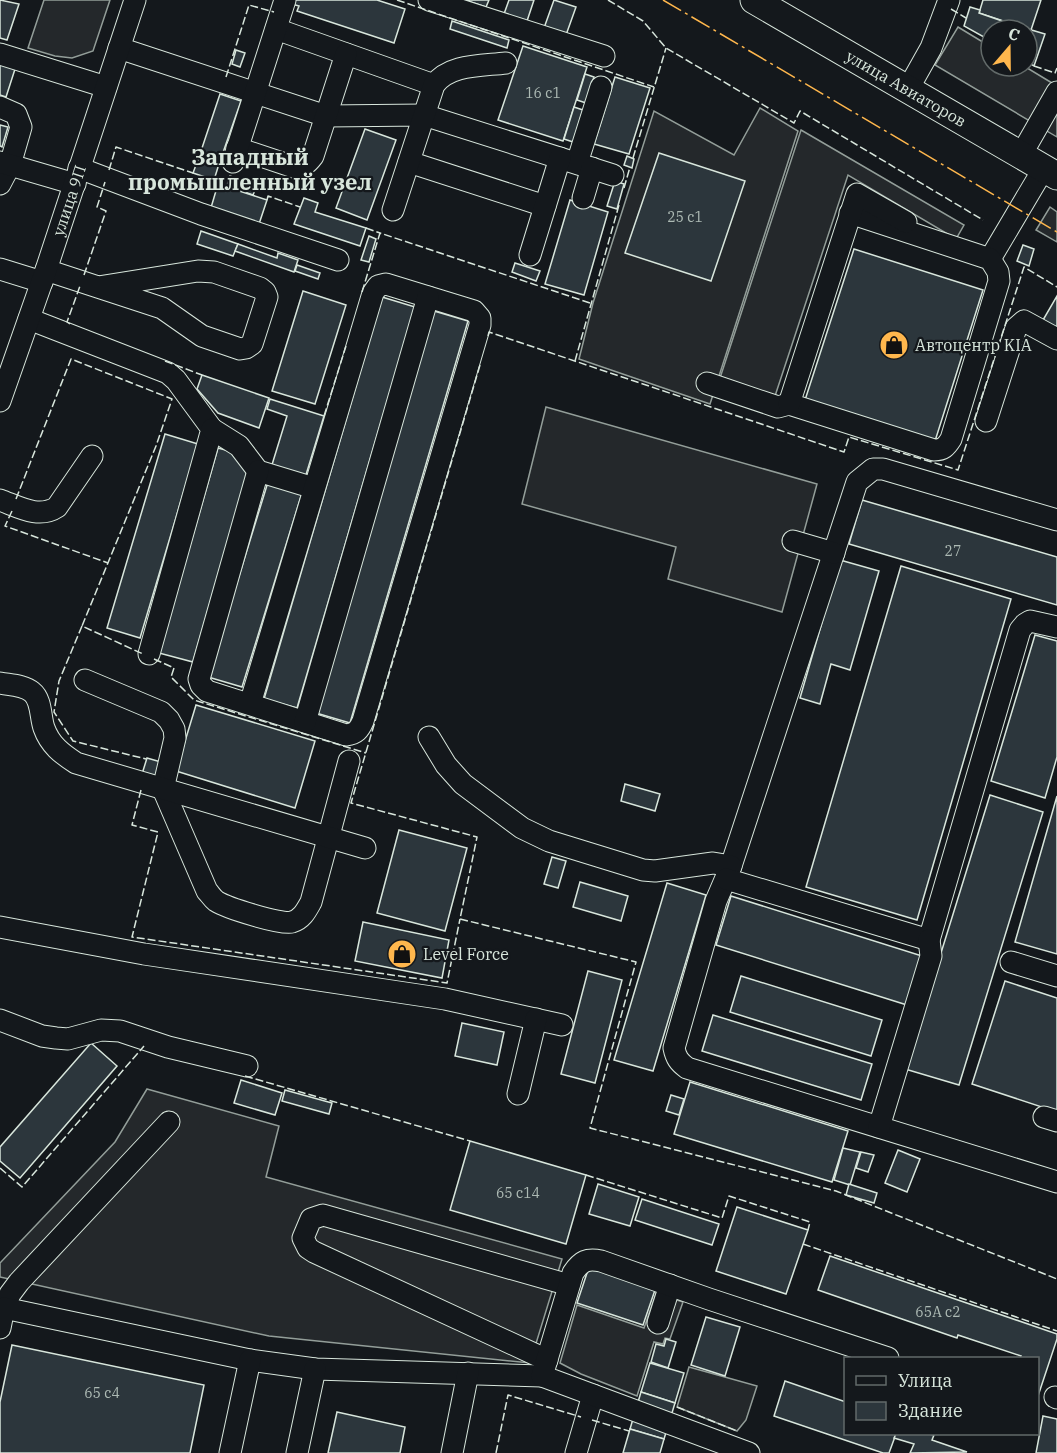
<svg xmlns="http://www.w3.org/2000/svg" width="1057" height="1453" font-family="'IBM Plex Serif',serif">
<rect width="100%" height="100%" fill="#14181c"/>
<g fill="#24282b" stroke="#939e99" stroke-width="1.5">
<path d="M44,0H110L93,51L72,58L55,56L28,48Z"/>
<path d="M958,27L991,47V66H1024L1057,86V137L935,65Z"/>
<path d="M760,108L798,131L710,404L579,359L593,303L654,111L734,155Z"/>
<path d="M801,130L964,225L956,239L848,175L775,396L720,378Z"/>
<path d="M1050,207L1057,212V242L1036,230Z"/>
<path d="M546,407L817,484L782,612L668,579L676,547L522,504Z"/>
<path d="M147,1089L279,1126L266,1177L562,1259L530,1363L269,1336L0,1277V1263L115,1142Z"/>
<path d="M656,1293L683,1302L670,1339L665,1338L663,1344L654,1342L637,1396L581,1374L560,1363L577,1305L644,1328Z"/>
<path d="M689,1367L757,1386L746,1420L737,1431L677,1407Z"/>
</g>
<g fill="#2c363c" stroke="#d8e6dc" stroke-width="1.5">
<path d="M0,0L19,4L7,40L0,38Z"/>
<path d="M289,0H377L405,9L394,43L297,11L299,6L288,3Z"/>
<path d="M465,0H489L486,7Z"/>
<path d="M509,0H534L527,21L504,14Z"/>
<path d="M554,0L576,7L566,35L544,28Z"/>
<path d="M983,0H1041L1031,30L979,13Z"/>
<path d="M970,7L980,10L979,13L1008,23L1006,30H991V41L964,26Z"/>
<path d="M452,21L509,40L507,48L450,29Z"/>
<path d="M1008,23L1045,34L1034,66L1027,62V30H1006Z"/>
<path d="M523,46L587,67L563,141L498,120Z"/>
<path d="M236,50L245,53L240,67L232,64Z"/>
<path d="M0,61L16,66L6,97L0,95Z"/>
<path d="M585,74L594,77L586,103L577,100Z"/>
<path d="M615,77L650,88L629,154L594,144Z"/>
<path d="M220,94L241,101L219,164L199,157Z"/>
<path d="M574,107L583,110L573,142L564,139Z"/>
<path d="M0,125L8,127L2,147L0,146Z"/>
<path d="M365,129L396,140L367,220L336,208Z"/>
<path d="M659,153L745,181L711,281L625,253Z"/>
<path d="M627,156L634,159L632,168L624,165Z"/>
<path d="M199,157L219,164L214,180L193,173Z"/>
<path d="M230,176L257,185L253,195L227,186Z"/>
<path d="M615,181L624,184L617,209L607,206Z"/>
<path d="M218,184L267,200L258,227L210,211Z"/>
<path d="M304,198L318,203L315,212L366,228L360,246L294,224Z"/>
<path d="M570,200L608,212L584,295L545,284Z"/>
<path d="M201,231L238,244L233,256L197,244Z"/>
<path d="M369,236L376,239L369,262L361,260Z"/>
<path d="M238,244L277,258L278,253L298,260L294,272L235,251Z"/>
<path d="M1023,245L1034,249L1029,266L1017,261Z"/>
<path d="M854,249L983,290L935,441L805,400Z"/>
<path d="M515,263L540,271L536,281L512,272Z"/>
<path d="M297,265L320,273L318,279L295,271Z"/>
<path d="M303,291L346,305L315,404L272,391Z"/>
<path d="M1057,296V328L1043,320Z"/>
<path d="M382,297L415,307L297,708L264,699Z"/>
<path d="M434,311L468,321L350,723L316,713Z"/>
<path d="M202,375L269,398L259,428L218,413L197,389Z"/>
<path d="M270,399L324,416L305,478L271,468L287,416L267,409Z"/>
<path d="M165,434L198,444L140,638L107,628Z"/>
<path d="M218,448L233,452L248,471L193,662L159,653Z"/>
<path d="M268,482L302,493L242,687L208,677Z"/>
<path d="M862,500L1057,557V605L849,544Z"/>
<path d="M840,560L879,571L850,670L831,664L820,704L800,698Z"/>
<path d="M901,566L1011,599L917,920L806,887Z"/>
<path d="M1035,635L1057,641V757L1045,798L991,781Z"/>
<path d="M196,705L315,741L295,808L176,771Z"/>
<path d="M147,758L161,762L156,778L142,774Z"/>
<path d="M625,784L660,794L655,811L621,801Z"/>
<path d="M990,795L1043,812L959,1085L905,1069Z"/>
<path d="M1057,796V954L1015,942Z"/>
<path d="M399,830L467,848L445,931L377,913Z"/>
<path d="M552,857L566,861L558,888L544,884Z"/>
<path d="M580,882L628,896L621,921L573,907Z"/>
<path d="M667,883L706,895L653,1071L614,1060Z"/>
<path d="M731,896L922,956L907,1005L716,945Z"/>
<path d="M363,922L449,940L442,978L355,961Z"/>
<path d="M588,971L622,980L595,1083L561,1074Z"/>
<path d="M741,976L882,1020L871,1056L730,1012Z"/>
<path d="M1005,981L1057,998V1112L972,1084Z"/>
<path d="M713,1015L872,1064L861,1100L702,1051Z"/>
<path d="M462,1023L504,1032L497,1065L455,1056Z"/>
<path d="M91,1043L117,1066L20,1178L0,1161V1147Z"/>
<path d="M241,1080L282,1093L275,1115L234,1103Z"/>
<path d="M690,1082L848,1131L832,1182L674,1134Z"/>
<path d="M285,1090L332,1103L329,1114L282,1101Z"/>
<path d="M671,1095L684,1099L679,1115L666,1111Z"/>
<path d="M470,1141L586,1175L566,1244L450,1210Z"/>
<path d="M843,1148L860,1152L850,1185L834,1180Z"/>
<path d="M898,1150L920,1159L907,1192L885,1183Z"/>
<path d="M861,1152L874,1155L868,1172L856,1168Z"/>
<path d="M598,1184L639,1197L630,1226L589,1214Z"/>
<path d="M849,1184L877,1193L874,1203L846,1195Z"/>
<path d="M642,1199L719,1224L712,1245L635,1220Z"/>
<path d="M737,1207L808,1230L786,1294L716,1271Z"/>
<path d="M830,1256L1057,1334V1339L1038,1396V1358H1020L1021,1356L958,1335L957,1338L818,1290Z"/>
<path d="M589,1267L655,1290L643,1325L577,1303Z"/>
<path d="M706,1317L740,1327L725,1376L691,1365Z"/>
<path d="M666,1339L676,1342L668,1368L651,1362L656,1344L664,1346Z"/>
<path d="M12,1345L204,1385L190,1453H0V1402Z"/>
<path d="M650,1363L684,1373L675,1403L641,1392Z"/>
<path d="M785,1381L846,1402V1434H896L889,1453H883L774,1416Z"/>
<path d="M641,1392L675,1403L664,1439L630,1429Z"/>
<path d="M337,1412L405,1427L400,1453H328Z"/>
<path d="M1043,1416L1057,1419V1453H1036Z"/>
<path d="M630,1429L664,1439L660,1453H623Z"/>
<path d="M896,1434H929L934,1435L932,1440L967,1452L910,1453L914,1444L894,1438Z"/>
</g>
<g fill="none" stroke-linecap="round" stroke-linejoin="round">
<g stroke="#d8e6dc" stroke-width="23">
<g id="minor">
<path d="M429,0L604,56"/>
<path d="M276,29L434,85"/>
<path d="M119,48L326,116L424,115L613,175"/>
<path d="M0,54L106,87"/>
<path d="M908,89L931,48L949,0"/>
<path d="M0,107L16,114L21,127L10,165L0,184"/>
<path d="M237,148L294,167C303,167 307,164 313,156L346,54"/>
<path d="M1021,155L1057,92"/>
<path d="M0,162L75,184"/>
<path d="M233,162L285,0"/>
<path d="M409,162L545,206"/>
<path d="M577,163L601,87"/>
<path d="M79,168L201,214L338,260"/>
<path d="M583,198L592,168"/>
<path d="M393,210L434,85C449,64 481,66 506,63"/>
<path d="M530,255L560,158"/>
<path d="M990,259L1044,168"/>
<path d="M0,269L42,282"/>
<path d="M46,270L162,308L202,336L240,349L246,348L252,344L267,297L265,292L260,288L214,272L198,271L98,287"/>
<path d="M29,319L168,373L176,380L212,429L149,654"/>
<path d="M707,383L778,407L789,404L934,450C943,450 946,447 951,439L999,281L998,272L990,259L850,213"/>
<path id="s1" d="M0,401L46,270L135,0"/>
<path d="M789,404L857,194L906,222"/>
<path d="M986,421L1016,328L1024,321L1057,339"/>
<path d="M212,429L239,446L258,471L314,488"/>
<path d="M0,500C19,507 39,519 57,507L92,456"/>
<path d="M1057,520L883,469H873L857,482L731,866L716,901L674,1048C676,1058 679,1062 687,1068L1057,1182"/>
<path d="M793,541L834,553"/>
<path d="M85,680L161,712L169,720L174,729L175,738L163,789L207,891C210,894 212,898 216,901C227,908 281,925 292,922C302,919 306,911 311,902L349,761"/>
<path d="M0,683C10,685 24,685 32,692C42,700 40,717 44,728C50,745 62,754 76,763L365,848"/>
<path d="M250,704L373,293L378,286L386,284L474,311L480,318V325L363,721C359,730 356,734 346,735L207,691L201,685L199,679L258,471"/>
<path d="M305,722L428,297"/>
<path d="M429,737L446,765L463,784L522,828L549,841L643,870L655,871L713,863L731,866"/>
<path d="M726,879L929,940L1020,630L1025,624L1030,621L1057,627"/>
<path d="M0,927L144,954L445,999L562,1025"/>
<path d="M1011,962L1057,976"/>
<path d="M0,1020L42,1036L56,1038L68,1039L101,1030L120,1031L168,1047L247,1066"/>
<path d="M518,1094L536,1019"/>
<path d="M1044,1117L1057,1121"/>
<path d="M879,1127L931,956L929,940"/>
<path d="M4,1308L10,1294L19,1282L169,1122"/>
<path d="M658,1323L670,1285"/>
<path d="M0,1328L4,1308L250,1360L315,1369L542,1376"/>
<path d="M547,1360L314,1252L308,1248L303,1238L311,1219L323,1215L569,1285"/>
<path d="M1055,1397L1057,1398"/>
<path d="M230,1453L250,1360"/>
<path d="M297,1453L315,1369"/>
<path d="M452,1453L468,1373"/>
<path d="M576,1453L593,1395"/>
<path d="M749,1453L542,1376L573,1273C581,1261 587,1258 601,1261L709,1299L888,1358"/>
</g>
</g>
<g stroke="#d8e6dc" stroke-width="29">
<g id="major">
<path id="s2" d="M754,0L1057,176"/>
</g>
</g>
<use href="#minor" stroke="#14181c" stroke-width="21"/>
<use href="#major" stroke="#14181c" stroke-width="27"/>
<g stroke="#d8e6dc" stroke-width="1.5" stroke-dasharray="8 3" stroke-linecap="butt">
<path d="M397,0L654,87"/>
<path d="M608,0L643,21L666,48L794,123L800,111L983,220"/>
<path d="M951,9L966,18"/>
<path d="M1034,66L1055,73L1057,68"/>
<path d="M226,77L249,5L274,12"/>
<path d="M633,158L666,48"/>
<path d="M109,170L116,147L193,173"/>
<path d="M624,188L630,167"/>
<path d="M267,200L268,196L300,207"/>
<path d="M366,228L380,233"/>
<path d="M84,275L106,211L97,207L105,182"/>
<path d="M362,292L380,233L590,303"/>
<path d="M70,324L67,322L80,286"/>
<path d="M488,336L489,332L844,452L849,437L958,470L1024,267L1057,287"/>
<path d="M165,361L202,375"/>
<path d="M575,361L619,205"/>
<path d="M480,365L351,803L477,837L460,919L636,962L590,1128L836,1191L1057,1279"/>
<path d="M324,416L346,346"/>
<path d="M16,499L71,359L172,399L156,446L82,626L143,654"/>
<path d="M12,511L5,526L108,563"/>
<path d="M82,626L59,681L54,712L73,741L146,759"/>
<path d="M154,659L174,668L171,677L194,700L366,753"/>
<path d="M141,790L132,825L158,832L132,937L447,983L460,919"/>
<path d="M245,1076L470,1141"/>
<path d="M0,1168L22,1187L144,1046"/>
<path d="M586,1175L722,1218L729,1196L810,1222L808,1230"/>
<path d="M803,1244L1057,1331"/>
<path d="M677,1407L737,1431"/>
<path d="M592,1420L629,1431"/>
<path d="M496,1453L508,1395L581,1417"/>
</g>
<path stroke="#ffb74d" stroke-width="1.5" stroke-dasharray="21 4.5 3 4.5" stroke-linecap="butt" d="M663,0L1057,232"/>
</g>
<defs>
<g id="shop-disc" transform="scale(1.5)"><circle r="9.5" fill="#ffb74d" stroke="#14181c"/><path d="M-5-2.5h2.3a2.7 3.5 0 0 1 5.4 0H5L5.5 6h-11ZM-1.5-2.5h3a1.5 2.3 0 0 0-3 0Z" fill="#111"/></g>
</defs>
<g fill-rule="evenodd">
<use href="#shop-disc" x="894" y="345"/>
<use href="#shop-disc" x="402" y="954"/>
</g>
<g text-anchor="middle" stroke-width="4.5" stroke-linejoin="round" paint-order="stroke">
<g font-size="14" fill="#adbab4">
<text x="543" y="98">16 с1</text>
<text x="685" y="222">25 с1</text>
<text x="953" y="556">27</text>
<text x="518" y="1198">65 с14</text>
<text x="938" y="1317">65А с2</text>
<text x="102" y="1398">65 с4</text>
</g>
<g font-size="16" fill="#d8e6dc" stroke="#14181c">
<text dy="6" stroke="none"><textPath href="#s2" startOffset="176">улица Авиаторов</textPath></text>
<text dy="6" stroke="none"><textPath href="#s1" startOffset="212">улица 9П</textPath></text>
</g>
<g font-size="16" fill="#d8e6dc" stroke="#14181c" text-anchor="start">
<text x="915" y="351">Автоцентр KIA</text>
<text x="423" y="960">Level Force</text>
</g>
<g font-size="22" font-weight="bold" fill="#d8e6dc" stroke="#14181c">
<text x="250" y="165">Западный<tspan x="250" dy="25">промышленный узел</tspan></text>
</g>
</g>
<rect x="844" y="1357" width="195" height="78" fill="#14181c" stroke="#626a69" stroke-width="1.5"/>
<rect x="856" y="1376" width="30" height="9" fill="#14181c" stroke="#626a69" stroke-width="1.5"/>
<text x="898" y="1387" font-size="18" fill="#d8e6dc">Улица</text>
<rect x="856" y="1402" width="30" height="18" fill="#2c363c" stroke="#626a69" stroke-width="1.5"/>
<text x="898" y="1417" font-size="18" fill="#d8e6dc">Здание</text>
<g transform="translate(1009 48) rotate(20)"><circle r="28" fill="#14181c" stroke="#626a69" stroke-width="1.5"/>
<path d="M0-4.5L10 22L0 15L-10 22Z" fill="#ffb74d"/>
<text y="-9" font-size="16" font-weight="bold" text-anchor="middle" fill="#d8e6dc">С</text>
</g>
</svg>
